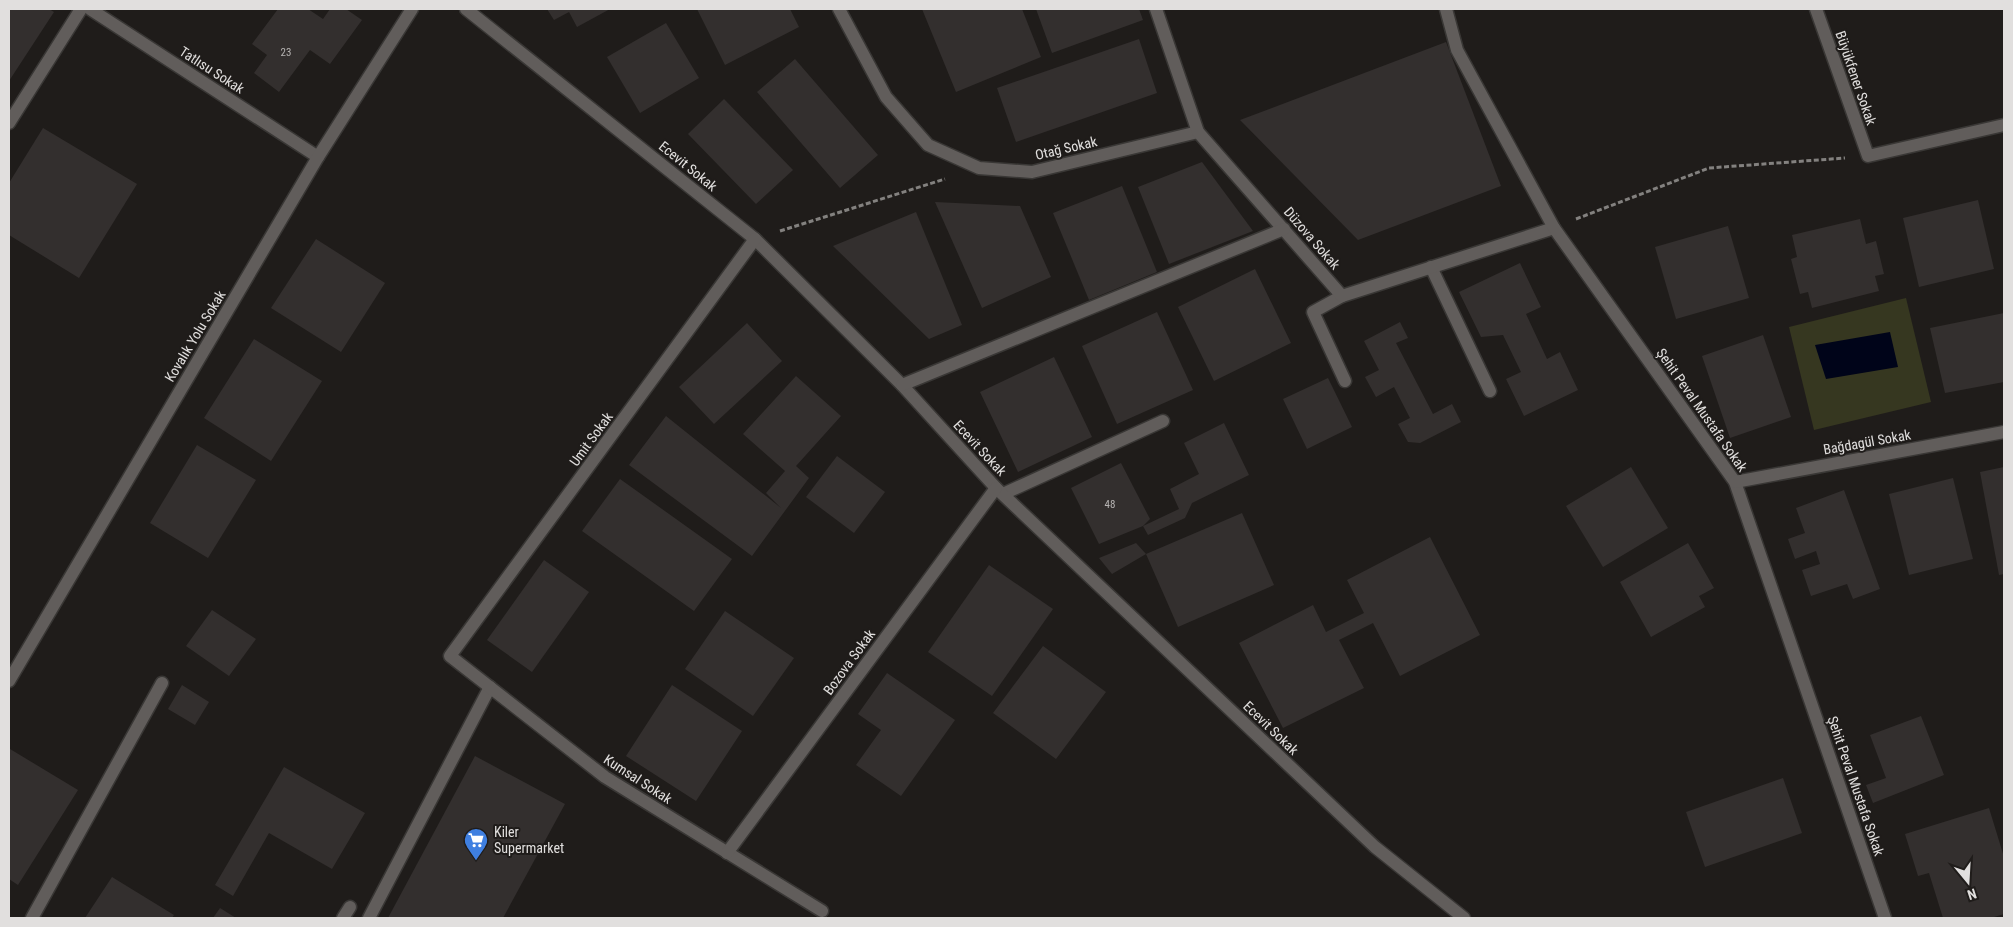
<svg xmlns="http://www.w3.org/2000/svg" width="2013" height="927" font-family="'Roboto Condensed',sans-serif">
<rect width="100%" height="100%" fill="#1f1c1a"/>
<path fill="#363720" d="M1906,298L1931,402L1814,430L1789,327Z"/>
<path fill="#000419" d="M1890,332L1898,367L1826,379L1815,345Z"/>
<g fill="#332f2e">
<path d="M9,9H49L54,12L9,81Z"/>
<path d="M278,9H308L323,19L330,9H346L362,20L330,64L310,50L279,92L254,73L267,55L252,44Z"/>
<path d="M547,9H610L577,27L569,12L554,20Z"/>
<path d="M697,9H790L799,27L725,65Z"/>
<path d="M922,9H1022L1041,57L956,92Z"/>
<path d="M1036,9H1139L1143,20L1052,53Z"/>
<path d="M666,23L699,78L640,113L607,57Z"/>
<path d="M1139,39L1157,93L1016,142L997,88Z"/>
<path d="M1446,42L1501,186L1358,240L1240,120Z"/>
<path d="M795,59L878,155L840,188L757,92Z"/>
<path d="M724,99L793,170L756,204L688,134Z"/>
<path d="M43,128L137,184L79,278L9,235V183Z"/>
<path d="M1202,162L1253,231L1169,264L1138,187Z"/>
<path d="M1122,186L1157,272L1089,300L1053,213Z"/>
<path d="M1978,200L1994,269L1919,287L1903,218Z"/>
<path d="M935,202L1020,206L1051,277L982,308Z"/>
<path d="M916,212L962,325L929,339L833,246Z"/>
<path d="M1860,219L1866,244L1876,241L1884,274L1875,276L1879,291L1812,308L1808,292L1800,294L1791,259L1797,257L1792,235Z"/>
<path d="M1728,226L1749,298L1676,319L1655,247Z"/>
<path d="M316,239L385,283L341,352L271,308Z"/>
<path d="M1520,263L1541,307L1526,314L1547,359L1560,352L1578,390L1524,416L1506,379L1521,372L1503,335L1481,337L1459,292Z"/>
<path d="M1255,269L1291,343L1214,381L1178,307Z"/>
<path d="M1157,312L1193,390L1117,424L1082,346Z"/>
<path d="M2004,313V382L1945,393L1930,328Z"/>
<path d="M1400,322L1408,338L1396,343L1433,414L1452,404L1461,422L1420,443L1408,442L1398,424L1410,418L1394,387L1376,397L1365,377L1379,370L1364,341Z"/>
<path d="M747,323L782,361L714,424L679,387Z"/>
<path d="M1763,335L1791,417L1730,438L1702,356Z"/>
<path d="M254,339L322,381L271,461L204,418Z"/>
<path d="M1054,357L1092,437L1018,472L980,392Z"/>
<path d="M796,376L841,416L796,466L809,478L752,556L629,465L666,416L781,508L766,493L785,471L743,434Z"/>
<path d="M1328,378L1352,427L1307,449L1283,399Z"/>
<path d="M1224,423L1249,475L1192,503L1185,518L1148,535L1143,526L1179,509L1170,489L1199,474L1184,443Z"/>
<path d="M197,445L256,480L208,558L150,523Z"/>
<path d="M837,456L885,492L854,533L806,497Z"/>
<path d="M1121,463L1150,519L1143,526L1099,544L1071,488Z"/>
<path d="M1631,467L1668,528L1603,567L1566,506Z"/>
<path d="M2004,467V574L1999,575L1980,472Z"/>
<path d="M1953,478L1973,559L1909,575L1889,494Z"/>
<path d="M620,479L732,559L694,611L582,531Z"/>
<path d="M1844,490L1880,589L1853,599L1847,584L1811,596L1802,570L1820,564L1816,551L1795,559L1788,539L1805,533L1796,508Z"/>
<path d="M1242,513L1274,585L1178,627L1146,554Z"/>
<path d="M1430,537L1480,635L1400,676L1373,623L1339,640L1364,688L1283,728L1239,643L1313,605L1326,632L1364,613L1347,580Z"/>
<path d="M1136,543L1146,554L1112,574L1099,558Z"/>
<path d="M1688,543L1714,588L1699,596L1705,607L1651,637L1620,582Z"/>
<path d="M544,560L589,592L532,672L487,640Z"/>
<path d="M989,565L1053,609L992,696L928,652Z"/>
<path d="M212,610L256,639L229,676L186,646Z"/>
<path d="M725,611L794,658L753,716L685,669Z"/>
<path d="M1043,646L1106,692L1056,759L993,713Z"/>
<path d="M887,673L955,720L901,796L856,765L881,730L858,714Z"/>
<path d="M182,685L209,702L195,725L168,709Z"/>
<path d="M672,685L742,731L696,801L626,756Z"/>
<path d="M1921,716L1944,775L1873,803L1866,785L1886,778L1870,735Z"/>
<path d="M10,749L78,790L18,885L9,879V751Z"/>
<path d="M475,756L565,804L503,918H388Z"/>
<path d="M284,767L365,813L332,869L269,833L233,896L215,885Z"/>
<path d="M1783,778L1802,833L1705,867L1686,812Z"/>
<path d="M1989,808L2004,857V914L1991,918H1943L1929,873L1918,876L1905,834Z"/>
<path d="M112,877L174,915L172,918H85Z"/>
<path d="M220,908L236,918H213Z"/>
</g>
<g fill="none" stroke-linecap="round" stroke-linejoin="round">
<g stroke="#393735" stroke-width="15">
<g id="lane">
<path d="M1431,267L1490,391"/>
<path d="M1342,296L1313,312L1345,381"/>
<path d="M1003,494L1163,421"/>
<path d="M32,918L162,683"/>
<path d="M343,918L350,907"/>
<path d="M369,918L490,687"/>
</g>
</g>
<g stroke="#393735" stroke-width="15">
<g id="street">
<path d="M90,9L318,157"/>
<path d="M466,9L755,239L902,385L996,488L1375,847L1464,918"/>
<path d="M839,9L886,97L928,145L979,168L1032,172L1198,132"/>
<path d="M1156,9L1198,132L1342,296L1554,228"/>
<path d="M1446,9L1457,50L1554,228L1735,482L1885,918"/>
<path d="M1816,9L1868,156L2004,125"/>
<path d="M9,123L81,9"/>
<path d="M755,239L450,656L605,777L822,911"/>
<path d="M902,385L1284,229"/>
<path d="M1735,482L2004,432"/>
<path d="M9,681L318,157L412,9"/>
<path d="M727,853L996,488"/>
</g>
</g>
<g stroke="#83817f" stroke-width="3" stroke-dasharray="5 2.5" stroke-linecap="butt">
<path d="M1576,219L1709,168L1845,158"/>
<path d="M780,231L945,179"/>
</g>
<use href="#lane" stroke="#615d5b" stroke-width="12"/>
<use href="#street" stroke="#615d5b" stroke-width="12"/>
</g>
<defs>
<g id="supermarket-pin" transform="scale(1.25)"><path d="M0 17L-7.5 6A9.5 9.5 0 1 1 7.5 6Z" fill="#3f7fe0" stroke="#1f1c1a"/><path d="M-6-5.5h2.5l.6 2H6L4.5 2H-2.5L-4.4-4H-6ZM-1.5 3.2a1.3 1.3 0 1 0 .1 0ZM3 3.2a1.3 1.3 0 1 0 .1 0Z" fill="#fff"/></g>
</defs>
<g fill-rule="evenodd">
<use href="#supermarket-pin" x="476" y="840"/>
</g>
<g text-anchor="middle" stroke-width="4" stroke-linejoin="round" paint-order="stroke">
<g font-size="11" fill="#b6b3b2">
<text x="286" y="56">23</text>
<text x="1110" y="508">48</text>
</g>
<g font-size="14" fill="#e1dfde" stroke="#1f1c1a">
<text transform="translate(212 70) rotate(33)" y="5">Tatlısu Sokak</text>
<text transform="translate(1856 78) rotate(71)" y="5">Büyükfener Sokak</text>
<text transform="translate(1066 148) rotate(-13)" y="5">Otağ Sokak</text>
<text transform="translate(688 166) rotate(39)" y="5">Ecevit Sokak</text>
<text transform="translate(1312 238) rotate(49)" y="5">Düzova Sokak</text>
<text transform="translate(195 336) rotate(-59)" y="5">Kovalık Yolu Sokak</text>
<text transform="translate(1702 410) rotate(55)" y="5">Şehit Peval Mustafa Sokak</text>
<text transform="translate(591 439) rotate(-54)" y="5">Umit Sokak</text>
<text transform="translate(1867 442) rotate(-10)" y="5">Bağdagül Sokak</text>
<text transform="translate(980 448) rotate(47)" y="5">Ecevit Sokak</text>
<text transform="translate(849 662) rotate(-54)" y="5">Bozova Sokak</text>
<text transform="translate(1271 728) rotate(44)" y="5">Ecevit Sokak</text>
<text transform="translate(638 779) rotate(33)" y="5">Kumsal Sokak</text>
<text transform="translate(1856 786) rotate(71)" y="5">Şehit Peval Mustafa Sokak</text>
</g>
<g font-size="14" fill="#e1dfde" stroke="#1f1c1a" text-anchor="start">
<text x="494" y="837">Kiler<tspan x="494" dy="16">Supermarket</tspan></text>
</g>
</g>
<rect width="2013" height="927" fill="none" stroke="#e1dfde" stroke-width="20"/>
<g transform="translate(1968 882) rotate(162)" stroke="#1f1c1a" stroke-width="4" paint-order="stroke">
<path d="M0-4L9 19L0 12L-9 19Z" fill="#e1dfde"/>
<text y="-8" font-size="14" font-weight="bold" text-anchor="middle" fill="#e1dfde">N</text>
</g>
</svg>
